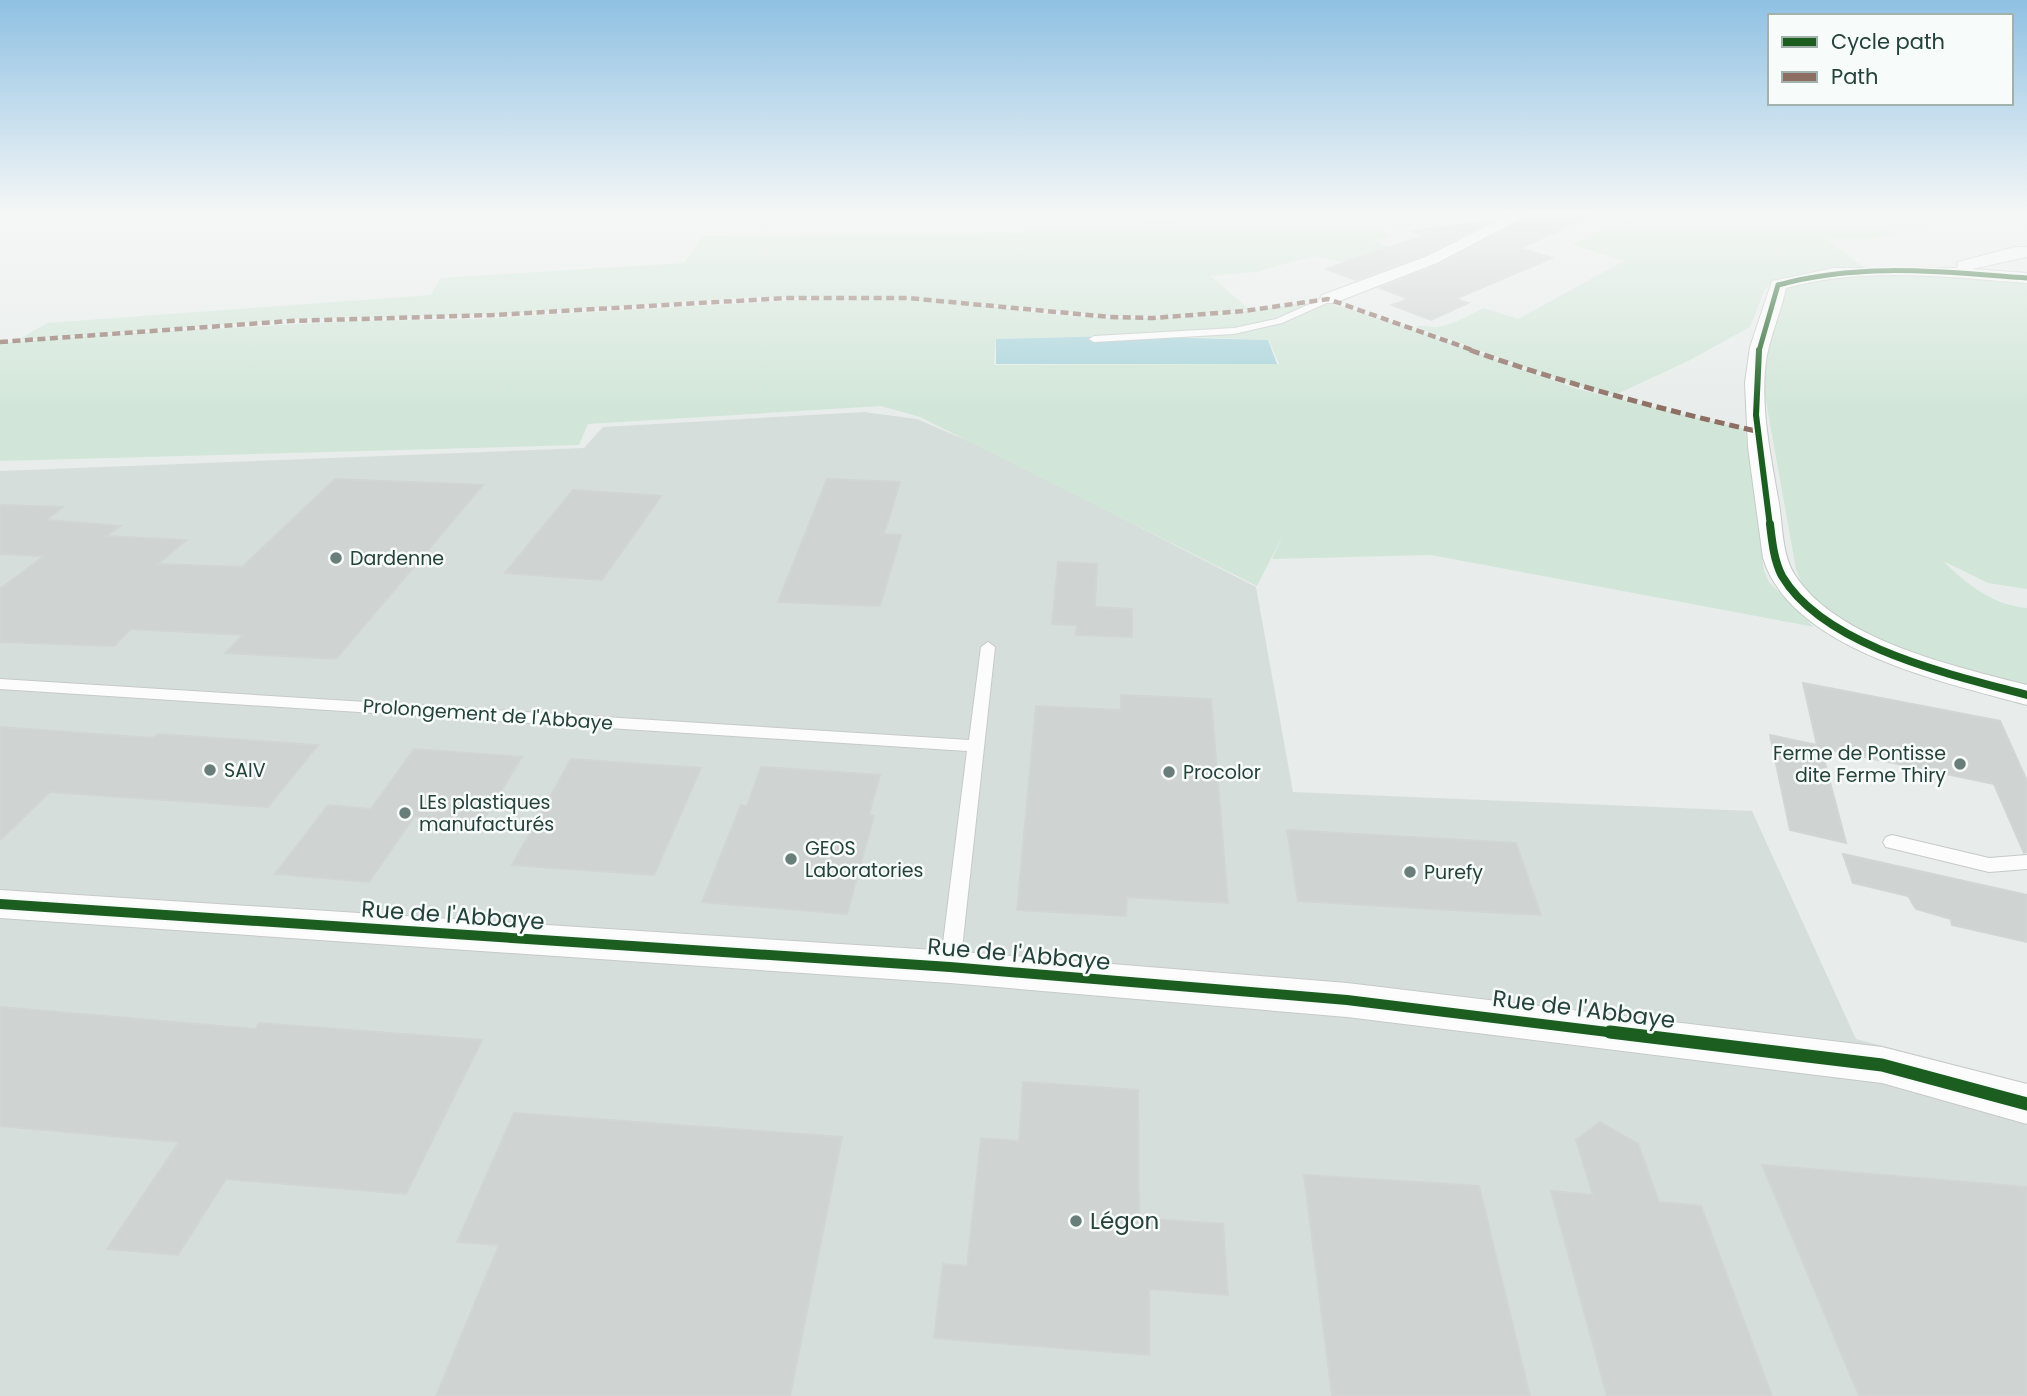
<svg xmlns="http://www.w3.org/2000/svg" width="2027" height="1396" font-family="Poppins,sans-serif">
<rect width="100%" height="100%" fill="#e8edeb"/>
<path fill="#d6dedb" d="M864,412L917,419L989,450L1256,587L1293,792L1752,811L1856,1039L2027,1083V1396H0V471L584,448L603,427Z"/>
<g fill="#d1e6d8" fill-rule="evenodd">
<path d="M1209,214H1421L1408,229L1370,217L1356,222L1393,236L1373,241L1418,258L1391,270L1312,256L1256,272L1210,276L1249,309L1197,315L1113,316L975,303C1082,324 1189,322 1296,304L1311,310L1326,302L1410,328L1577,389L1745,429L1764,571L1769,582L1814,627L1431,555L1272,559L1283,535L1257,586L920,417L881,406L588,424L579,445L0,461V343L97,335L356,321L475,319L833,298L755,297L497,314L292,319L18,340L47,323L431,295L440,278L684,263L703,236L1024,234L1025,223L1140,222ZM1136,335L1269,340L1279,364L994,365L996,336V339Z"/>
<path d="M1640,214H1967L1969,218L1891,229L1899,233L1875,238H1826L1868,271L1777,279L1765,289L1750,327L1690,360L1615,395L1566,382L1416,327C1425,324 1430,328 1438,327C1454,324 1470,315 1484,308L1518,319L1624,261L1572,244Z"/>
<path d="M1854,274H1946L2027,279V589L1988,583L1943,561C1967,584 1992,605 2027,608V685C1960,666 1858,644 1807,593C1802,587 1799,576 1796,569L1763,385L1765,359L1786,287L1801,279Z"/>
</g>
<path fill="#a9d4db" d="M1115,336L1268,340L1277,364H996V339Z"/>
<g fill="#cfd4d2" stroke="#d1d6d4" stroke-width="2">
<path d="M1532,214H1593L1521,248L1552,258L1455,299L1468,303L1431,320L1392,305L1409,299L1380,288L1438,265Z"/>
<path d="M1490,221L1424,255L1356,280L1326,269L1422,236L1413,231Z"/>
<path d="M335,479L483,485L336,659L225,653L243,635L131,629L114,646L0,642V589L44,556L0,554V505L63,507L46,520L120,526L106,536L186,540L158,564L242,567Z"/>
<path d="M827,479L900,482L884,534L901,535L880,606L778,602Z"/>
<path d="M573,490L661,496L602,580L505,573Z"/>
<path d="M1058,562L1097,564L1095,607L1132,609V637L1076,635L1077,625L1052,624Z"/>
<path d="M1803,683L2000,721L2027,781V852L2024,853L1994,784L1821,748L1846,843L1790,830L1770,735L1817,745Z"/>
<path d="M1121,695L1211,699L1228,903L1127,897L1126,916L1017,910L1036,706L1121,710Z"/>
<path d="M0,727L154,738L158,734L318,745L268,807L50,792L0,840Z"/>
<path d="M414,749L522,757L482,822L414,817L369,882L275,874L328,805L371,809Z"/>
<path d="M571,759L701,768L654,875L512,865Z"/>
<path d="M761,767L880,775L869,815L874,816L847,914L702,902L741,805L747,806Z"/>
<path d="M1287,830L1516,843L1541,915L1298,901Z"/>
<path d="M1843,854L2027,895V942L1952,925L1951,919L1916,909L1908,896L1853,883Z"/>
<path d="M0,1007L256,1029L259,1023L482,1040L406,1194L226,1179L178,1255L107,1249L179,1142L0,1126Z"/>
<path d="M1023,1082L1138,1090L1139,1218L1223,1224L1228,1295L1149,1289V1355L934,1338L943,1264L967,1266L981,1138L1019,1141Z"/>
<path d="M514,1113L842,1137L790,1396H436L499,1245L457,1242Z"/>
<path d="M1600,1122L1638,1144L1659,1202L1701,1206L1772,1396H1607L1551,1191L1593,1195L1576,1140Z"/>
<path d="M1762,1165L2027,1187V1396H1859Z"/>
<path d="M1304,1175L1479,1186L1530,1396H1332Z"/>
</g>
<g fill="none" stroke-linecap="round" stroke-linejoin="round">
<g stroke="#c5cac8" stroke-width="2">
<g id="lane">
<path d="M1328,296L1333,299L1331,301L1282,323L1234,334L1094,342L1089,339L1094,336L1234,328L1276,319Z"/>
<path d="M988,642L995,647L960,967L957,973L950,975L943,973L940,967L967,751L0,689V679L969,740L981,647Z"/>
<path d="M1892,835L1989,858L2027,855V869L1989,872L1886,847L1883,842L1886,837Z"/>
</g>
</g>
<g stroke="#c5cac8" stroke-width="2">
<g id="street">
<path d="M1511,214H1530L1437,263L1334,303H1322L1319,299L1322,295L1425,257Z"/>
<path d="M2015,247H2027V257L1972,269L2027,273V283C1948,277 1864,266 1786,288C1781,311 1772,332 1767,355C1759,401 1770,452 1778,498C1783,522 1781,554 1795,575C1836,640 1957,667 2027,685V705C1946,683 1791,650 1763,558L1748,447L1745,383L1750,347L1772,281L1834,268H1957L1958,262Z"/>
<path d="M0,890L950,951L1347,983L1882,1047L2027,1084V1124L1882,1083L1347,1017L950,983L0,918Z"/>
</g>
</g>
<use href="#lane" fill="#fcfcfc" fill-rule="evenodd"/>
<use href="#street" fill="#fcfcfc" fill-rule="evenodd"/>
<path stroke="#8d6e63" stroke-width="4.5" stroke-dasharray="8 4.5" stroke-linecap="butt" d="M0,342L290,321L493,315L786,298H908L1110,317L1153,318L1244,311L1328,299L1475,351"/>
<path stroke="#8d6e63" stroke-width="5" stroke-dasharray="10 5" stroke-linecap="butt" d="M1470,350C1564,383 1659,409 1756,431"/>
<g stroke="#f7fbf9" stroke-width="8">
<path id="cycleway-far4" d="M1759,351L1778,285C1859,262 1944,272 2027,278"/>
</g>
<g stroke="#f7fbf9" stroke-width="10">
<path id="cycleway-far3" d="M1759,350L1756,415L1770,526"/>
</g>
<g stroke="#f7fbf9" stroke-width="12">
<path id="cycleway-far2" d="M1770,524C1772,541 1774,561 1782,576C1824,647 1953,675 2027,695"/>
</g>
<g stroke="#f7fbf9" stroke-width="15">
<path id="cycleway-far1" d="M0,904L950,967L1347,1000L1624,1034"/>
</g>
<g stroke="#f7fbf9" stroke-width="18">
<path id="cycleway" d="M1610,1032L1882,1065L2027,1104"/>
</g>
<use href="#cycleway-far4" stroke="#1b5e20" stroke-width="5"/>
<use href="#cycleway-far3" stroke="#1b5e20" stroke-width="6"/>
<use href="#cycleway-far2" stroke="#1b5e20" stroke-width="8"/>
<use href="#cycleway-far1" stroke="#1b5e20" stroke-width="10"/>
<use href="#cycleway" stroke="#1b5e20" stroke-width="13"/>
</g>
<linearGradient id="sky" x2="0" y2="1"><stop stop-color="#8fc1e3"/><stop offset="0.52" stop-color="#f5f7f6"/><stop offset="1" stop-color="#f5f7f6" stop-opacity="0"/></linearGradient>
<rect width="2027" height="409" fill="url(#sky)"/>
<g fill="#697e78" stroke="#f7fbf9" stroke-width="2.5">
<circle cx="336" cy="558" r="7"/>
<circle cx="1960" cy="764" r="7"/>
<circle cx="210" cy="770" r="7"/>
<circle cx="1169" cy="772" r="7"/>
<circle cx="405" cy="813" r="7"/>
<circle cx="791" cy="859" r="7"/>
<circle cx="1410" cy="872" r="7"/>
<circle cx="1076" cy="1221" r="7"/>
</g>
<g text-anchor="middle" stroke-width="5" stroke-linejoin="round" paint-order="stroke">
<g font-size="19" fill="#24423a" stroke="#f7fbf9" text-anchor="start">
<text x="350" y="565">Dardenne</text>
<text x="1946" y="760" text-anchor="end">Ferme de Pontisse<tspan x="1946" dy="22">dite Ferme Thiry</tspan></text>
<text x="224" y="777">SAIV</text>
<text x="1183" y="779">Procolor</text>
<text x="419" y="809">LEs plastiques<tspan x="419" dy="22">manufacturés</tspan></text>
<text x="805" y="855">GEOS<tspan x="805" dy="22">Laboratories</tspan></text>
<text x="1424" y="879">Purefy</text>
</g>
<g font-size="19" fill="#24423a" stroke="#f7fbf9">
<text transform="translate(488 714) rotate(4)" y="7">Prolongement de l'Abbaye</text>
</g>
<g font-size="23" fill="#24423a" stroke="#f7fbf9">
<text transform="translate(453 915) rotate(4)" y="8">Rue de l'Abbaye</text>
<text transform="translate(1019 954) rotate(5)" y="8">Rue de l'Abbaye</text>
<text transform="translate(1584 1009) rotate(7)" y="8">Rue de l'Abbaye</text>
</g>
<g font-size="23" fill="#24423a" stroke="#f7fbf9" text-anchor="start">
<text x="1090" y="1229">Légon</text>
</g>
</g>
<rect x="1768" y="14" width="245" height="91" fill="#f7fbf9" stroke="#a3b1ad" stroke-width="2"/>
<rect x="1782" y="37" width="35" height="10" fill="#1b5e20" stroke="#a3b1ad" stroke-width="2"/>
<text x="1831" y="49" font-size="21" fill="#24423a">Cycle path</text>
<rect x="1782" y="72" width="35" height="10" fill="#8d6e63" stroke="#a3b1ad" stroke-width="2"/>
<text x="1831" y="84" font-size="21" fill="#24423a">Path</text>
</svg>
